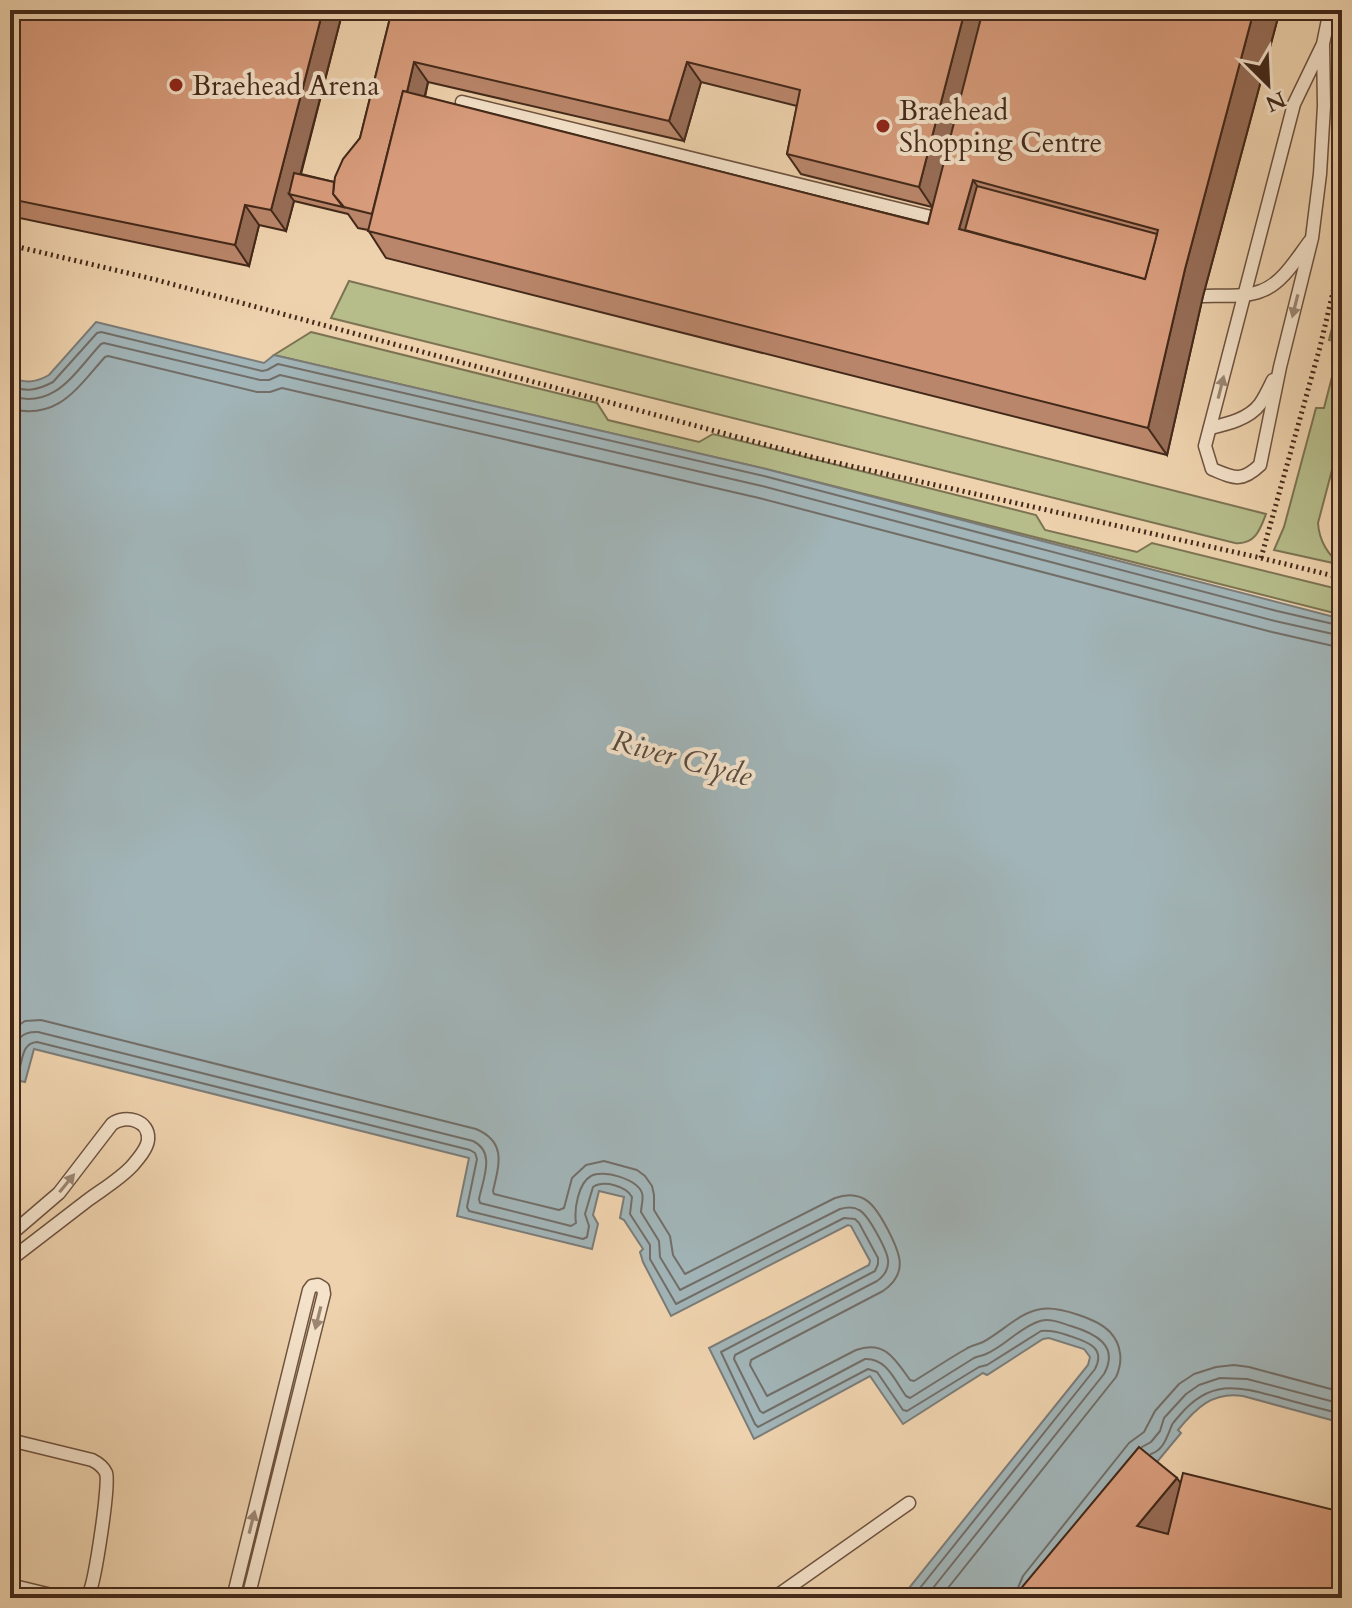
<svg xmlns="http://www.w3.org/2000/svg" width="1352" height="1608" font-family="Cardo,serif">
<rect width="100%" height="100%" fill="#eed2ad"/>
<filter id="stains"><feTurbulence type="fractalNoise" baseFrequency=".0025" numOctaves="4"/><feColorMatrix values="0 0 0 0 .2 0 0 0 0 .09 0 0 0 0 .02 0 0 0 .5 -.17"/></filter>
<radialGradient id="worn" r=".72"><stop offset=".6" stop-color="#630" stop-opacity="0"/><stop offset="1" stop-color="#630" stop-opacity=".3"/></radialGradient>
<g fill="#b6bd8b" stroke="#7c7352" stroke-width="2">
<path d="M349,281L1266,514C1260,530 1255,545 1235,543L331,318Z"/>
<path d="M1342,290V432L1318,523C1319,540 1328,556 1342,565L1274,550L1284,527L1316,408H1324L1341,342L1329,340Z"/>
<path d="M311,332L597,403L608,420L699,442L713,434L1036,515L1045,530L1137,552L1152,543L1342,590V615L766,469L274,355Z"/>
</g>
<path fill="#a1b4b7" stroke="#7b7c78" stroke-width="2" d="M96,322L264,363L274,355L766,469L1342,619V1423L1243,1396C1213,1391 1196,1408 1178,1430L1181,1433L1044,1598H901L1088,1365L1090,1357L1084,1349L1049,1338L1043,1339L987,1375L983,1373L903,1424L870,1376L754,1439L709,1348L869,1265L870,1261L851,1226L848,1225L671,1316L643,1262L640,1252L643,1249L624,1220L620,1218L624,1197L599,1191L593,1215L598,1224L592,1249L457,1216L469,1158L34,1049L25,1082L16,1080L10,1085V376C24,384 35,383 49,375Z"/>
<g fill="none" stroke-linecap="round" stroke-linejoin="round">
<g stroke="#726e68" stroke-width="2">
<path d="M10,385C25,393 38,390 53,382L97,333L101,332L262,371L267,370L278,364L764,476L1277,611L1342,626"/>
<path d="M10,396C55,410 74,373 101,344L104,343L260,380H269L280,375L762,486L1275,621L1342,636"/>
<path d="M10,409C59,420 76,389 105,357L108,356L257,392H270L282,388L759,498L1272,632L1342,648"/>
<path d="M10,1031L25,1021L41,1020L476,1129C507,1142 499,1165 493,1191L494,1194L559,1210L564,1208L572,1178L586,1165L604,1161L637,1170L645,1176L652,1186L654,1195V1210L670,1236L673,1255L685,1274L835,1198C865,1188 876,1207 888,1230C900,1253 909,1273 883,1291L751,1360L750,1365L767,1396L856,1350C885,1340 895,1359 910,1380L914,1381C931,1371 948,1359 966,1349C971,1345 977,1345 983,1342C1002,1332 1020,1312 1041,1309C1058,1306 1098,1319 1110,1332C1122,1345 1123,1362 1116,1377L940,1598"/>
<path d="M10,1063C17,1046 15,1031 38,1032L473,1141C496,1152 483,1179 479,1199L480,1203L571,1226L576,1223C574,1210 578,1183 591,1176C603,1169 637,1179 642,1193C644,1199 641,1206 641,1212L659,1241L660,1257L680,1290L840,1209C847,1207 853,1206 859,1210C868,1214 887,1250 888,1260C889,1269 884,1276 877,1281L735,1355L734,1359L760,1411L763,1413L865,1359C887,1358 895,1381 906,1396L910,1398L974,1358C978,1356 982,1356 986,1354C1005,1346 1020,1327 1040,1321C1051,1318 1061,1323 1071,1326C1094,1333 1120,1345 1104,1374L925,1598"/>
<path d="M10,1075L19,1070C23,1059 22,1043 37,1042L470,1150L475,1153L477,1159L467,1207L469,1211L583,1239L587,1237L589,1226L585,1214L593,1187C604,1180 626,1186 632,1197L630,1214L650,1245V1259L676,1304L844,1218L855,1219L859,1223L878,1258V1264L875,1271L721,1352L755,1424L758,1427L868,1369L877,1372L903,1410L907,1411L979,1367L987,1365L1041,1331C1051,1330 1058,1332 1067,1335C1084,1341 1107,1346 1095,1369L912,1598"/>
<path d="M1142,1447L1151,1442L1160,1431L1164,1418L1186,1394L1199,1385L1220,1378L1247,1379L1342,1404"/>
<path d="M1151,1454C1164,1450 1167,1436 1172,1425C1172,1424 1179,1416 1179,1416C1211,1377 1240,1387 1281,1398C1302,1404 1322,1409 1342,1414"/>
<path d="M1017,1590L1023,1576L1129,1443L1144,1432L1155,1411L1179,1384L1194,1374L1216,1367L1234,1365L1249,1367L1342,1392"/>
</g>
<g stroke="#6e533f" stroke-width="15">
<g id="service">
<path d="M1323,44L1294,104L1205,446L1212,469C1234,478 1241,483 1260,465L1280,367L1312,238L1320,174L1324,106L1323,44L1330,10"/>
<path d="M462,102L943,220"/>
<path d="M1203,296C1221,295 1244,298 1261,291C1282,284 1297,258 1310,241"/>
<path d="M1210,428C1227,424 1249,419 1260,404C1265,397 1269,388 1273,380"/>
<path d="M10,1235L59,1193L112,1124C125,1114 150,1120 148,1140C147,1149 138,1159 132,1166C120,1179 103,1189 88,1200C62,1220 36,1240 10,1260"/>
<path d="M10,1440L92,1460C98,1463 103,1466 106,1473C110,1483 95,1582 89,1593C88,1595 86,1596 85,1598"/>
<path d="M10,1585L64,1598"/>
<path d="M233,1598L309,1290L312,1286L318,1285L323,1288L324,1294L248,1598"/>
<path d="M774,1598L909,1503"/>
</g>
</g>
<g stroke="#43291a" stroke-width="5" stroke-dasharray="2 4" stroke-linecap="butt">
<path d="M10,245L153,279L815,458L1261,558L1342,578"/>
<path d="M1261,558L1320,347L1342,254"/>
</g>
<use href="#service" stroke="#f4e2ca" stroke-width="12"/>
</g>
<path fill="#ba866b" stroke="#43291a" stroke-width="2" fill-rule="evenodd" d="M10,10H343L301,174L334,182L360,138L392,10H1280L1203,296L1167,455L386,258L368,230L358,228L348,214L294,201L286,231L259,225L249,266L10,216ZM428,82L684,141L701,82L797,106L787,154L801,174L932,207L928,224L425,97Z"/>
<g fill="#976d57" stroke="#43291a" stroke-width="2">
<path d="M323,10H343L295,195L289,194L294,201L286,231L271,210Z"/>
<path d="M965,10H985L933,208L919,187Z"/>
<path d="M1254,10H1280L1203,296L1167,455L1148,428L1185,269Z"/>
<path d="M414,62L428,82L392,235L378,215Z"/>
<path d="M687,62L701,82L684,141L669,121Z"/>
<path d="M973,180L992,207L982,240L959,229Z"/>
<path d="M245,205L259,225L249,266L235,245Z"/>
<path d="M1177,1478L1196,1505L1156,1553L1137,1526Z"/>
<path d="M1337,1573L1342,1580V1598L1332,1594Z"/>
</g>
<g fill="#d89c7c" stroke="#43291a" stroke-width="2" fill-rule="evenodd">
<path d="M10,10H323L271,210L245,205L235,245L10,199Z"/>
<path d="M392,10H965L919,187L787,154L800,90L687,62L669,121L414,62L407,92L403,91L372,214L344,207L333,194L335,177L343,159L360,138Z"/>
<path d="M983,10H1254L1185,269L1148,428L368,231L403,91L928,224ZM973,180L1158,230L1145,279L959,229Z"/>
<path d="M294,173L334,182L333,194L343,207L289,194Z"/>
<path d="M977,186L1157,234L1145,279L965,230Z"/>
<path d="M1139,1447L1177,1478L1137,1526L1168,1534L1183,1473L1342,1512V1574L1337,1573L1332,1594L1342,1597V1598H1013Z"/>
<path d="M288,1595L302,1598H287Z"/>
</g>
<defs><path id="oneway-solid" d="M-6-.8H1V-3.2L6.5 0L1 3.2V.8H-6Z" transform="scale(2)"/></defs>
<g fill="#9c8672">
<use href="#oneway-solid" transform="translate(1295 306) rotate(104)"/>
<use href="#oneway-solid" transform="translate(1221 387) rotate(-76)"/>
<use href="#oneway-solid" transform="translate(67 1183) rotate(-51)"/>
<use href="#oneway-solid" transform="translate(318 1318) rotate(104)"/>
<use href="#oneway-solid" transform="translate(252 1522) rotate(-76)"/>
</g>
<g fill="#8f2418" stroke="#f4e2ca" stroke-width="3">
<circle cx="176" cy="85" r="8"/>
<circle cx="883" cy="126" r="8"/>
</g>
<g text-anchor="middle" stroke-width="8" stroke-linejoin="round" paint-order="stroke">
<g font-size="28" fill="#43291a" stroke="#f4e2ca" text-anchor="start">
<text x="192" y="95">Braehead Arena</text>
<text x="899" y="120">Braehead<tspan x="899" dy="32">Shopping Centre</tspan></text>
</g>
<g font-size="30" font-style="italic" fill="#5a4c41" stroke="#f4e2ca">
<text transform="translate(682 758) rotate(15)" y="10">River Clyde</text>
</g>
</g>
<rect width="1352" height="1608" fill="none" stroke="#eed2ad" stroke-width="40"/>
<rect x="12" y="12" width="1328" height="1584" fill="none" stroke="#43291a" stroke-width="4"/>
<rect x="20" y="20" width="1312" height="1568" fill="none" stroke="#43291a" stroke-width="2"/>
<g transform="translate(1268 84) rotate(156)" stroke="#f4e2ca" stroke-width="6" paint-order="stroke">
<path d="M0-6L14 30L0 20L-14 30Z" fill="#43291a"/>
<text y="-12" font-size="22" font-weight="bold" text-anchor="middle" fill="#43291a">N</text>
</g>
<rect width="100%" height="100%" filter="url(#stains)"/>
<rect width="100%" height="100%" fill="url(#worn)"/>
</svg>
